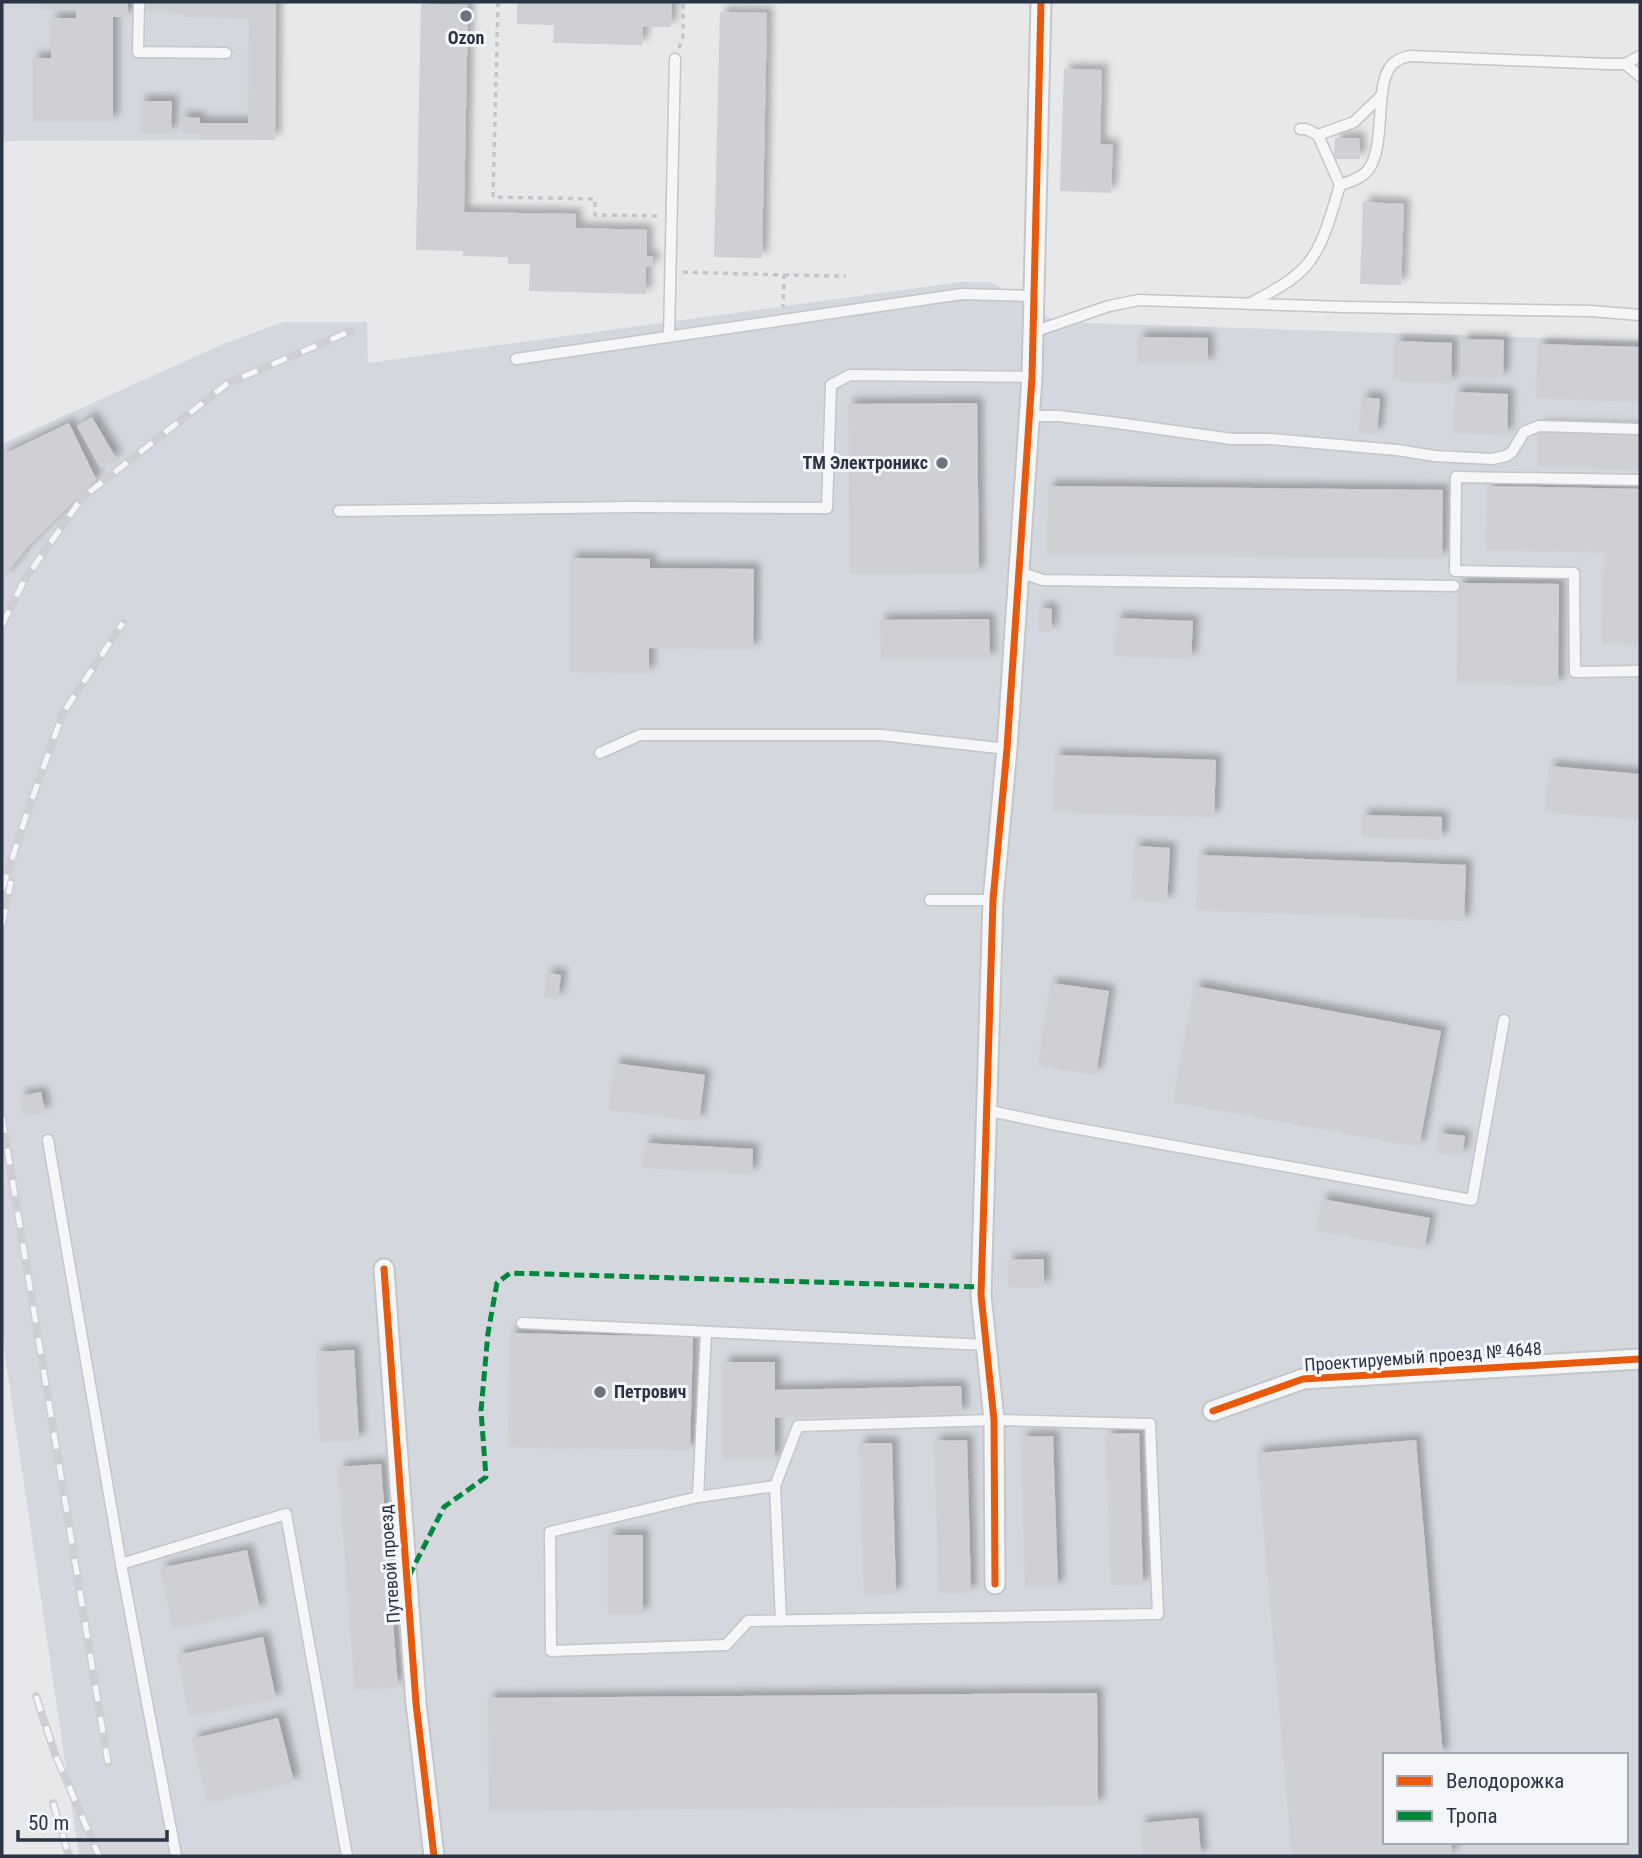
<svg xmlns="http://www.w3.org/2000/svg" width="1642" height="1858" font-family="'Roboto Condensed',sans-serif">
<defs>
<filter id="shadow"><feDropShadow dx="6" dy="-6" stdDeviation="3.5" flood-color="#0004"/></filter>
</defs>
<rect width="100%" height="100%" fill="#e6e8ea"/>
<g fill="#d4d7dd" fill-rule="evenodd">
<path d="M2,2H276L275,140L2,141Z"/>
<path d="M961,282H991L1055,322L1640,341V1856H79L2,1335V444L221,345L283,322H367L368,363ZM1385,1755H1626V1842H1385Z"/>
</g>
<g fill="#ced0d3" filter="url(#shadow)">
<path d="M41,2H128V17H113V121H33V58H51V18H76V10H41Z"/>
<path d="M147,2H276L275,140L200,139V133H181V117L200,118V123H248L249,18L184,17V13L146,12Z"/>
<path d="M517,2H672L671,27H643L642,45L553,43L554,25L517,24Z"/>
<path d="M421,4L468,5L464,212L576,214V228L647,230V256H653V267H646V294L529,291L530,264H508V257L463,256V251L416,250Z"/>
<path d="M720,12L767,13L762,258L714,257Z"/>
<path d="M1064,69L1102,70L1100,144L1113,145L1111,193L1060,191Z"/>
<path d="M140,101H172L171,133H140Z"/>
<path d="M1335,138H1359L1360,159H1334Z"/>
<path d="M1363,202L1404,204L1401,285L1360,284Z"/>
<path d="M1138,337L1208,338V364L1138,363Z"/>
<path d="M1462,339L1504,340L1503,378L1461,377Z"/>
<path d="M1395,341L1452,343L1451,383L1393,381Z"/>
<path d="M1538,344L1640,347V402L1536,398Z"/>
<path d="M1455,392L1508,394L1507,435L1453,433Z"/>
<path d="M1362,397L1380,399L1377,434L1359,433Z"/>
<path d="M977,403L979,573L850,574L848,404Z"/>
<path d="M92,417L116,458L100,467L77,426Z"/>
<path d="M69,423L96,479L26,549L2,579V455Z"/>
<path d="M1539,426L1640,429V470L1538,467Z"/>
<path d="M1048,486L1443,490L1442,558L1047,555Z"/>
<path d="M1487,486L1640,489V645L1602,644L1604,552L1486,550Z"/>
<path d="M570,558L650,559V568L754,569L753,649L649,648V673L570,672Z"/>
<path d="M1458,583L1559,584L1558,685L1457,684Z"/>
<path d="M1039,608L1052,609L1051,632L1038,631Z"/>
<path d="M1116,618L1193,621L1191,659L1115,656Z"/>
<path d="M989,619L990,659L881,660L880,620Z"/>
<path d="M1055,755L1216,760L1214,817L1053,812Z"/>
<path d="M1549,766L1640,774V820L1545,812Z"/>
<path d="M1362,815L1442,817V839L1362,837Z"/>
<path d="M1134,846L1170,848L1167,902L1131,900Z"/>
<path d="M1198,855L1466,865L1464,921L1196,910Z"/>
<path d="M547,973L561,975L558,999L544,997Z"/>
<path d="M1051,983L1109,991L1096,1075L1038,1066Z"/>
<path d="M1195,986L1441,1031L1419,1147L1173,1102Z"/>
<path d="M614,1063L705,1075L699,1121L609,1110Z"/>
<path d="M41,1092L45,1112L23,1116L19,1096Z"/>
<path d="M1438,1133L1465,1136L1462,1156L1436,1153Z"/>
<path d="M644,1143L753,1149L752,1174L643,1168Z"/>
<path d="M1322,1199L1430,1218L1424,1250L1316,1231Z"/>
<path d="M1044,1259V1287H1008V1260Z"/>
<path d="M510,1333L693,1337L690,1450L508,1447Z"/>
<path d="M354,1350L359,1440L320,1442L316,1352Z"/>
<path d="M723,1362H775V1390L961,1386L962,1414L775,1418V1460H723Z"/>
<path d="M1139,1433L1143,1585H1111L1106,1434Z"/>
<path d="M1053,1436L1058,1587L1025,1588L1021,1437Z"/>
<path d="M967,1440L971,1592L939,1593L934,1441Z"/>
<path d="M1416,1440L1443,1755H1385V1842H1451L1452,1856H1292L1257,1453Z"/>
<path d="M859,1443H892L896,1594L864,1595Z"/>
<path d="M381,1464L398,1686L355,1690L338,1467Z"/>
<rect x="608" y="1535" width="35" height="79"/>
<path d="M247,1550L260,1610L173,1629L160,1568Z"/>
<path d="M263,1637L276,1699L189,1716L177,1655Z"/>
<path d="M1097,1693L1098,1805L489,1811L488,1698Z"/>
<path d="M278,1718L294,1782L207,1802L192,1739Z"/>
<path d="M1198,1818L1201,1856H1143L1140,1823Z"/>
</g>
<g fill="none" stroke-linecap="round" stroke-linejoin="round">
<g stroke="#c4c6c8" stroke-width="13">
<g id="lane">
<path d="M139,2L138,52L226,53"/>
<path d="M1625,64L1640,76"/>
<path d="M1300,129H1306L1318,135L1340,185"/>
<path d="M1318,135L1354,122L1381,96"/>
<path d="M1249,304C1269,293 1290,283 1305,267C1324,246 1332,211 1340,185C1349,182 1362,178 1368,170C1388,144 1372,78 1395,62C1399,59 1405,57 1410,56L1608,64H1625L1640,56"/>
<path d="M1033,332L1109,306L1139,300L1344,307L1591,311L1640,315"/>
<path d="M669,336L675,59"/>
<path d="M516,359L962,294L1034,296"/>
<path d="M1029,416H1058L1110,422L1232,439H1270L1397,450L1435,456L1492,459L1506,456L1512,452L1524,432L1539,426L1640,429"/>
<path d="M1640,480L1456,477L1455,571L1574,573L1575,672L1640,671"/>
<path d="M339,511L631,507L827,508L831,385L850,375L1032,377"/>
<path d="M1019,572L1043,580L1454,586"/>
<path d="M600,753L640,735H881L1007,749"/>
<path d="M930,900H993"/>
<path d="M986,1110L1052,1124L1472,1200L1504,1020"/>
<path d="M48,1140L121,1564L286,1514L347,1856"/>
<path d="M522,1323L986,1345"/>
<path d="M706,1332L698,1497L550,1532L551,1651L726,1645L748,1621L1158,1614L1150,1424L994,1420L798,1426L775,1486L781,1620"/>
<path d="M698,1497L775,1486"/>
<path d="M121,1564L176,1856"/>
</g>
</g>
<g stroke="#c4c6c8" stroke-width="23">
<g id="street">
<path d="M384,1269L416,1703L434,1856"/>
<path d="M1213,1411L1303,1379L1640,1359"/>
<path d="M995,1584L994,1420L981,1295L993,900L1007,749L1032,377L1041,2"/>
</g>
</g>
<g stroke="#c5c6ca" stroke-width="3.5" stroke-dasharray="5 5" stroke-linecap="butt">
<path d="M498,2L493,197L595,199V215L658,216"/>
<path d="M679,48L683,37V2"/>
<path d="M683,272L784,275L783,307"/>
<path d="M784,275L846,276"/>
</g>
<use href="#lane" stroke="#f5f6f7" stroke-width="10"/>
<use href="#street" stroke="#f5f6f7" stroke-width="19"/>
<g stroke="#cecfd2" stroke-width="8">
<g id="rail">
<path d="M2,625L25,579L82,498L228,383L351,331"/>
<path d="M2,890L27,813L63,713L123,623"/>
<path d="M2,925L11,881"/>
<path d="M2,1117L108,1763"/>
<path d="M36,1696L55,1754L99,1856"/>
<path d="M53,1803L69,1856"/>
</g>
</g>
<use href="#rail" stroke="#f4f6f9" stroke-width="5" stroke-dasharray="16" stroke-linecap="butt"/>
<path stroke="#00873e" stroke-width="5" stroke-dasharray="10 5" stroke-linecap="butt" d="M409,1576L444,1507L486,1477L481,1411L488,1333L497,1283L510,1273L981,1287"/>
<g stroke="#f4f6f9" stroke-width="11">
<g id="cycleway">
<path d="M384,1269L416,1703L434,1856"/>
<path d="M1213,1411L1303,1379L1640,1359"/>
<path d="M995,1584L994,1420L981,1295L993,900L1007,749L1032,377L1041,2"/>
</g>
</g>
<use href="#cycleway" stroke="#e8590c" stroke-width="7"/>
</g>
<g fill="#6c737f" stroke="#f4f6f9" stroke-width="2.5">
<circle cx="466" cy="16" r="7"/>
<circle cx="942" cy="463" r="7"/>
<circle cx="600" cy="1392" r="7"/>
</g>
<g text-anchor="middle" stroke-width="6" stroke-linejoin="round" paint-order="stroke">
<g font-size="18" font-weight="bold" fill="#2b3445" stroke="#f4f6f9">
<text x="466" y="44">Ozon</text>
<text x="928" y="469" text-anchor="end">ТМ Электроникс</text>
<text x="614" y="1398" text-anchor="start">Петрович</text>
</g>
<g font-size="18" fill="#2b3445" stroke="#f4f6f9">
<text transform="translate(1423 1357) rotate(-4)" y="6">Проектируемый проезд № 4648</text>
<text transform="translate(390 1564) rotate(-94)" y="6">Путевой проезд</text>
</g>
</g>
<rect width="1642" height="1858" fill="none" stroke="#2b3445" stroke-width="7"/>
<rect x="1383" y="1753" width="245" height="91" fill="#f4f6f9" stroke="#a4a8b1" stroke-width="2"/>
<rect x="1397" y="1776" width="35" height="10" fill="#e8590c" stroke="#a4a8b1" stroke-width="2"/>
<text x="1446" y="1788" font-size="21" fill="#2b3445">Велодорожка</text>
<rect x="1397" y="1811" width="35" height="10" fill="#00873e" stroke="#a4a8b1" stroke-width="2"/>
<text x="1446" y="1823" font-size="21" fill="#2b3445">Тропа</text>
<path d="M18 1830v10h149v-10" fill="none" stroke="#2b3445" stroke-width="3.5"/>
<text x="28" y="1830" font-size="21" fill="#2b3445" stroke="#f4f6f9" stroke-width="5" paint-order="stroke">50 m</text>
</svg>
